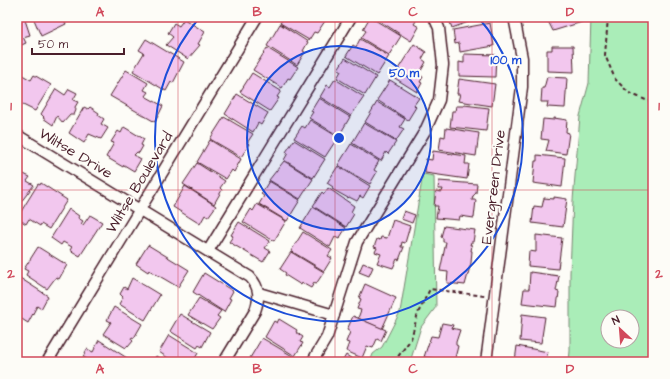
<svg xmlns="http://www.w3.org/2000/svg" width="670" height="379" font-family="'Architects Daughter',sans-serif">
<rect width="100%" height="100%" fill="#fdfcf7"/>
<filter id="ink" filterUnits="userSpaceOnUse"><feTurbulence type="fractalNoise" baseFrequency=".025" numOctaves="2"/><feDisplacementMap in="SourceGraphic" scale="8" xChannelSelector="R" yChannelSelector="G"/><feConvolveMatrix kernelMatrix="1 2 1 2 8 2 1 2 1" color-interpolation-filters="sRGB"/></filter>
<g filter="url(#ink)">
<g fill="#aaedb8" stroke="#7a8672" fill-rule="evenodd">
<path d="M591,17H653V362H569L570,351V273L573,200L580,116L589,83ZM608,317H632V341H608Z"/>
<path d="M423,174L434,176L436,307L421,327L410,362H370L373,354L382,347L400,312Z"/>
</g>
<g fill="#f2c7ee" stroke="#4a1f2b">
<path d="M17,17H24L30,35L23,37L26,43L17,47Z"/>
<path d="M33,17H64L63,18L66,24L41,36Z"/>
<path d="M284,17H318L325,21L317,33L314,32L309,40L280,23Z"/>
<path d="M370,17L401,36L389,55L361,38L366,31L363,29Z"/>
<path d="M380,17H411L416,21L414,24L419,27L411,41L378,20Z"/>
<path d="M448,17H482L452,28Z"/>
<path d="M546,17H580L582,22L553,31Z"/>
<path d="M184,19L205,32L198,44L200,45L188,59L166,45L173,37L168,33L174,23L179,26Z"/>
<path d="M490,23L494,46L460,52L459,43L455,44L453,30Z"/>
<path d="M280,24L308,42L303,51L305,52L297,65L267,46Z"/>
<path d="M146,39L184,62L173,83L171,82L166,91L133,71L144,53L139,50Z"/>
<path d="M360,39L389,56L377,75L346,56L353,45L356,47Z"/>
<path d="M414,44L426,52L422,59L426,62L419,74L423,77L420,82L422,83L417,92L393,77Z"/>
<path d="M552,46H573L574,72L547,71V50H552Z"/>
<path d="M267,48L298,67L290,79L288,78L282,88L253,70Z"/>
<path d="M464,54L496,55L495,77L459,76V62L464,63Z"/>
<path d="M345,58L376,77L365,95L337,78L341,71L338,69Z"/>
<path d="M126,70L148,83L144,90L148,92L145,96L163,106L155,122L110,96Z"/>
<path d="M17,72L31,80L34,75L51,85L35,111L17,102Z"/>
<path d="M252,73L281,91L277,97L279,98L270,111L240,92Z"/>
<path d="M547,77L567,78L565,108L547,107L548,102H541L542,88H544Z"/>
<path d="M335,79L364,97L351,116L320,97L327,85L330,87Z"/>
<path d="M459,79L495,84L492,106L458,101L460,94H457Z"/>
<path d="M390,80L419,98L414,105L416,107L408,120L377,100Z"/>
<path d="M56,89L65,95L69,89L77,93L73,100L78,102L75,107L76,110L74,115H70L63,123L57,116L53,125L43,118L44,117L41,114Z"/>
<path d="M237,94L268,113L261,125L258,123L253,132L225,114Z"/>
<path d="M319,98L350,117L339,136L309,118L313,112L311,111Z"/>
<path d="M377,102L405,119L400,127L404,129L396,141L365,122Z"/>
<path d="M464,105L489,108L486,131L450,127L452,111H455L456,106H464Z"/>
<path d="M84,107L88,109L90,107L99,113L98,115L104,119L101,124L108,128L101,139L89,134L84,143L69,133Z"/>
<path d="M224,117L253,134L247,143L250,144L241,157L210,139Z"/>
<path d="M554,118L567,120L566,132L569,133L566,154L546,151L549,140L541,139L543,119L554,120Z"/>
<path d="M310,120L338,137L325,157L294,138L302,126L305,128Z"/>
<path d="M364,123L396,142L388,154L386,152L381,161L352,143Z"/>
<path d="M124,127L144,139L141,145L143,146L139,153L137,152L134,155L141,159L134,171L124,165L123,167L106,157L114,143L111,142L118,131L121,133Z"/>
<path d="M446,128L479,133L476,156L439,150L441,136L445,137Z"/>
<path d="M210,140L241,159L234,172L232,170L226,179L197,162Z"/>
<path d="M294,140L325,159L313,178L284,160L288,153L286,152Z"/>
<path d="M351,144L379,161L374,170L377,172L370,184L338,165Z"/>
<path d="M433,151L466,156L465,164H469L467,179L425,173L426,159L432,160Z"/>
<path d="M537,155L565,158L562,187L533,183L535,161H537Z"/>
<path d="M284,161L313,179L300,199L269,180Z"/>
<path d="M197,163L225,181L220,188L222,190L214,204L183,184Z"/>
<path d="M338,166L370,186L363,198L360,196L357,201L349,197L348,198L332,189L333,187L327,183Z"/>
<path d="M17,171L30,177L27,181L34,185L17,207Z"/>
<path d="M269,181L300,200L287,221L259,204L264,196L261,194Z"/>
<path d="M439,181L477,184L476,193L473,196L472,200H476L474,218L460,216L459,220L436,218L438,206H434L436,191L442,192L443,189H438Z"/>
<path d="M41,183L67,200L49,229L41,224L40,226L29,219L26,224L17,218L38,184L40,185Z"/>
<path d="M185,186L216,206L208,217L205,215L200,224L173,207Z"/>
<path d="M328,188L354,206L351,212L354,214L346,227L313,206L322,192L324,194Z"/>
<path d="M554,197L567,199L563,227L532,223L534,206L542,207L544,198L554,199Z"/>
<path d="M257,204L286,221L274,241L243,222L251,209L253,211Z"/>
<path d="M313,207L346,228L339,239L335,237L330,247L300,228Z"/>
<path d="M69,209L79,216L78,218L83,221L81,224L83,225L90,215L102,222L80,256L70,250L72,247L63,242L61,245L51,238Z"/>
<path d="M404,211L415,215L412,223L401,219Z"/>
<path d="M393,220L410,226L405,243L402,242L401,247H404L399,260L397,259L393,268L377,263L381,254L375,252L377,248L374,247L377,239L380,240L381,237L387,238Z"/>
<path d="M239,222L270,241L265,248L270,251L263,262L229,242L233,236L231,235Z"/>
<path d="M444,226L475,230L473,242H471L470,245H472L471,251H472L471,263L465,285L447,283L448,272L440,271L446,242H443V238L441,237Z"/>
<path d="M303,232L332,250L328,256L332,258L324,271L291,251Z"/>
<path d="M536,235L562,238L558,269L528,266L529,251L536,252Z"/>
<path d="M148,245L189,270L178,287L149,270L148,272L136,264Z"/>
<path d="M38,247L67,265L59,279L56,277L47,289L26,275L28,271L24,269Z"/>
<path d="M291,252L324,272L316,284L314,283L311,288L302,283L301,285L285,275L286,273L280,269Z"/>
<path d="M363,263L373,267L369,276L359,272Z"/>
<path d="M530,272L559,276L556,291L559,292L557,307L522,303L524,289H529Z"/>
<path d="M204,273L233,291L229,298L231,299L224,312L193,292Z"/>
<path d="M20,278L48,296L41,309L37,306L28,323L17,316V283Z"/>
<path d="M132,278L160,295L145,320L119,304L123,297L120,294L124,287L127,289Z"/>
<path d="M365,284L396,298L382,329L358,318L361,310L357,309L361,299L359,298Z"/>
<path d="M199,298L221,311L217,316L220,318L212,329L188,315Z"/>
<path d="M114,307L142,324L134,338L132,337L131,339L133,341L128,347L127,346L126,348L103,334L111,322L107,320Z"/>
<path d="M180,314L210,332L202,347L199,345L197,348L170,331Z"/>
<path d="M522,314L545,317L541,343L520,341Z"/>
<path d="M353,316L386,330L381,341L377,339L373,348L367,346L362,358L346,351L349,343L346,342L350,332L347,330Z"/>
<path d="M279,319L297,330L296,332L303,337L300,342L303,343L295,356L265,337L274,321L277,323Z"/>
<path d="M442,323L453,325L452,328L460,330L456,342V345L458,346L454,362H439L436,361L437,359L424,357L431,336L438,337Z"/>
<path d="M17,327L21,332L17,336Z"/>
<path d="M169,335L198,353L193,362H174L159,352Z"/>
<path d="M262,338L294,357L291,362H257L250,358Z"/>
<path d="M99,340L127,358L125,362H85L87,359L83,357L87,349L93,352Z"/>
<path d="M517,346L548,352L546,359L550,362L515,361Z"/>
<path d="M346,355L357,362H342Z"/>
<path d="M156,356L165,362H153Z"/>
</g>
<g fill="none" stroke-linecap="round" stroke-linejoin="round">
<g stroke="#4a1f2b" stroke-width="13">
<g id="minor">
<path d="M17,135L250,277C260,288 260,297 255,311L224,362"/>
<path d="M208,251L351,17"/>
<path d="M259,293L334,315"/>
<path d="M47,362L257,17"/>
<path d="M312,362L327,337L357,242L425,131L439,100L443,65L439,28L434,17"/>
<path d="M486,362L522,87V58L514,17"/>
</g>
</g>
<g stroke="#4a1f2b" stroke-width="2" stroke-dasharray="4 3" stroke-linecap="butt">
<path d="M608,17L605,55L615,79L629,93L653,103"/>
<path d="M394,362L411,339L418,313L430,289L485,296"/>
</g>
<use href="#minor" stroke="#fdfcf7" stroke-width="10"/>
</g>
</g>
<path fill="none" stroke="#d1495b" stroke-width="1" stroke-opacity="0.55" d="M178,17V362M335,17V362M492,17V362M17,190H653"/>
<circle cx="339" cy="138" r="92" fill="#1d4ed8" fill-opacity=".12"/>
<g fill="none" stroke="#1d4ed8" stroke-width="2">
<circle cx="339" cy="138" r="92"/>
<path d="M478 17A184 184 0 1 1 200 17"/>
</g>
<g text-anchor="middle" stroke-width="4" stroke-linejoin="round" paint-order="stroke">
<g font-size="15" fill="#4a1f2b" stroke="#fdfcf7">
<text transform="translate(76 153) rotate(31)" y="5">Wiltse Drive</text>
<text transform="translate(139 182) rotate(-59)" y="5">Wiltse Boulevard</text>
<text transform="translate(493 187) rotate(-83)" y="5">Evergreen Drive</text>
</g>
</g>
<circle cx="339" cy="138" r="6" fill="#1d4ed8" stroke="#fdfcf7" stroke-width="2"/>
<g font-size="12" text-anchor="middle" font-weight="bold" fill="#1d4ed8" stroke="#fdfcf7" stroke-width="4" stroke-linejoin="round" paint-order="stroke">
<text x="506" y="64">100 m</text>
<text x="404" y="77">50 m</text>
</g>
<rect width="670" height="379" fill="none" stroke="#fdfcf7" stroke-width="44"/>
<g transform="translate(620 329) rotate(334)"><circle r="19" fill="#fdfcf7" stroke="#b5a4a5"/>
<path d="M0-3L7 15L0 10L-7 15Z" fill="#d1495b"/>
<text y="-6" font-size="11" font-weight="bold" text-anchor="middle" fill="#4a1f2b">N</text>
</g>
<path d="M32 48v6h92v-6" fill="none" stroke="#4a1f2b" stroke-width="2"/>
<text x="38" y="48" font-size="12" fill="#4a1f2b" stroke="#fdfcf7" stroke-width="3" paint-order="stroke">50 m</text>
<rect x="22" y="22" width="626" height="335" fill="none" stroke="#d1495b" stroke-width="1.5"/>
<g font-size="13" text-anchor="middle" font-weight="bold" fill="#d1495b">
<text x="100" y="16">A</text>
<text x="257" y="16">B</text>
<text x="413" y="16">C</text>
<text x="570" y="16">D</text>
<text x="11" y="110">1</text>
<text x="659" y="110">1</text>
<text x="11" y="278">2</text>
<text x="659" y="278">2</text>
<text x="100" y="373">A</text>
<text x="257" y="373">B</text>
<text x="413" y="373">C</text>
<text x="570" y="373">D</text>
</g>
</svg>
